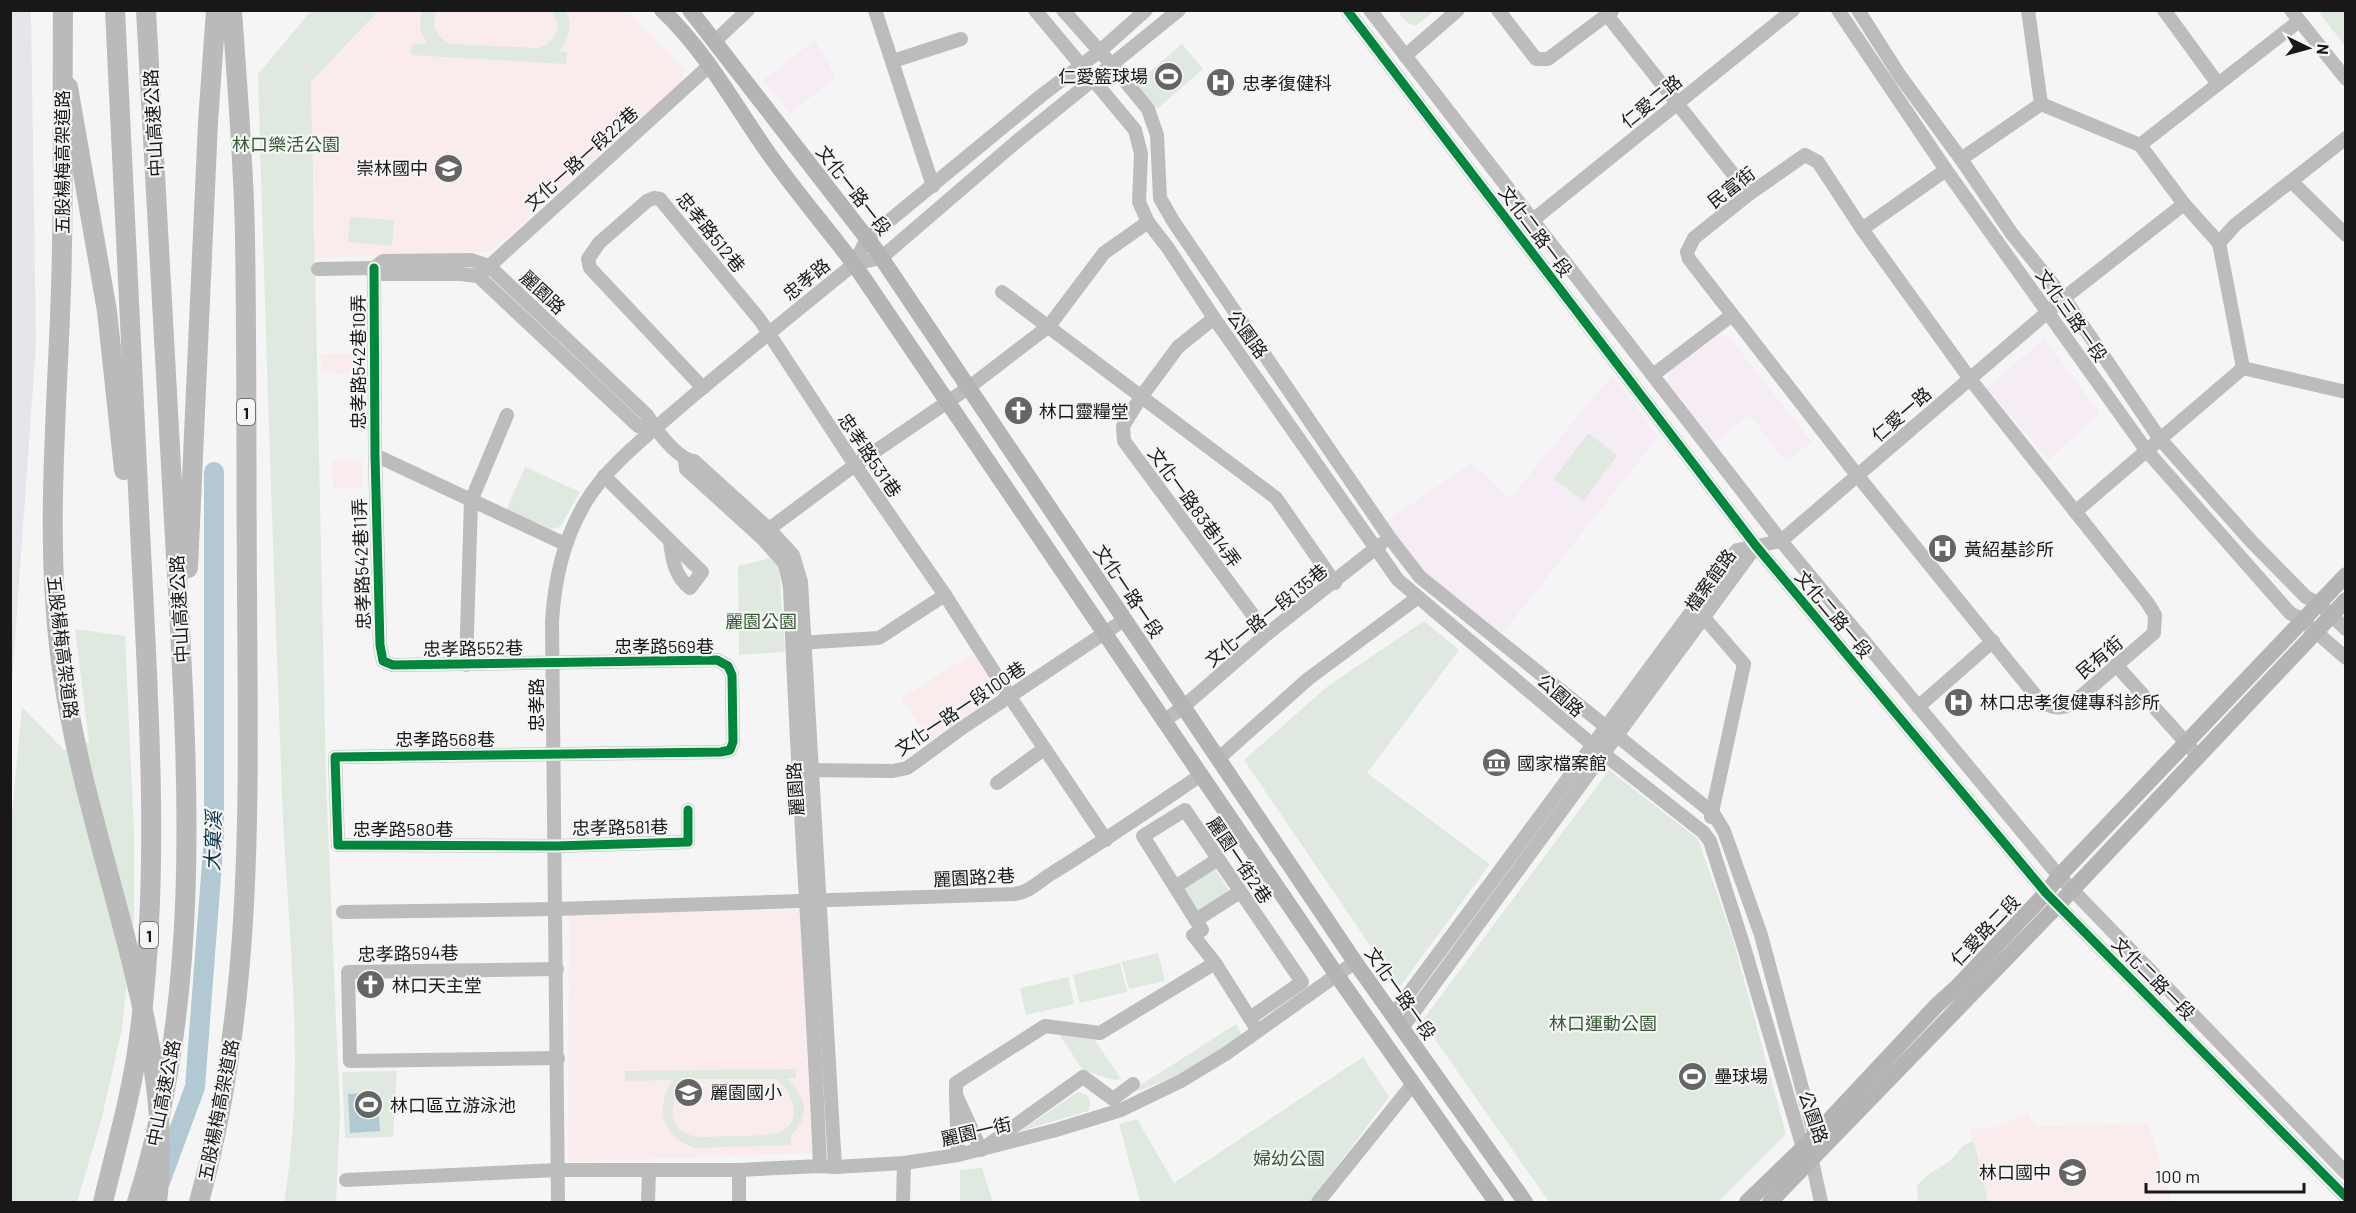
<svg xmlns="http://www.w3.org/2000/svg" width="2356" height="1213" font-family="Barlow,'Noto Sans TC',sans-serif">
  <style>
    .commercial { fill: #f6ecf5 }
    .built { fill: #e5e6eb }
    .education { fill: #faeced }
    .green { fill: #dfe9df; fill-rule: evenodd }
    .water { fill: #b2c9d4 }
    .lines { fill: none; stroke-linecap: round; stroke-linejoin: round }
    .river { stroke: #b2c9d4; stroke-width: 20 }
    .minor { stroke: #bdbcbc; stroke-width: 14 }
    .major { stroke: #b5b4b5; stroke-width: 16 }
    .highway { stroke: #bababa; stroke-width: 20 }
    .highway-bridge { stroke: #bababa; stroke-width: 20 }
    .cycleway-casing { stroke: #f5f5f6; stroke-width: 13 }
    .cycleway { stroke: #00873e; stroke-width: 9 }
    .labels { text-anchor: middle; dominant-baseline: central; stroke-width: 4.5; stroke-linejoin: round; paint-order: stroke }
    .shield { fill: #f5f5f6; stroke: #5a5a5b; stroke-width: 1.5 }
    .shield-label { font-size: 16px; font-weight: bold; fill: #181819 }
    .poi-label { font-size: 18px; fill: #181819; stroke: #f5f5f6; text-anchor: start }
    .street-label { font-size: 18px; fill: #181819; stroke: #f5f5f6 }
    .park-label { font-size: 18px; fill: #365a36; stroke: #f5f5f6 }
    .water-label { font-size: 20px; font-style: italic; fill: #063647; stroke: #f5f5f6 }
  </style>
  <rect width="100%" height="100%" fill="#f5f5f6"/>
  <g class="commercial">
    <polygon points="815,40 836,78 790,113 763,80"/>
    <polygon points="1719,335 1730,338 1812,442 1786,462 1750,415 1712,445 1667,387 1669,374 1674,368"/>
    <polygon points="2045,339 2100,414 2048,460 1986,387"/>
    <polygon points="1612,375 1658,437 1503,633 1423,574 1385,522 1472,463 1510,498"/>
  </g>
  <polygon class="built" points="31,11 36,344 11,694 10,11"/>
  <g class="education">
    <polygon points="378,10 628,11 685,70 680,84 490,252 316,258 311,81"/>
    <polygon points="321,354 366,354 366,374 321,373"/>
    <polygon points="362,460 363,487 333,488 332,461"/>
    <polygon points="973,654 996,690 995,697 930,741 901,698"/>
    <polygon points="800,910 812,1153 568,1162 569,913"/>
    <polygon points="2028,1114 2036,1126 2148,1123 2172,1202 1988,1202 1970,1128 1998,1127 1998,1125"/>
  </g>
  <g class="green">
    <path d="M311,11H378L311,82L326,780L340,1115L336,1202H284C307,1069 287,929 282,795C273,555 265,315 258,74Z"/>
    <path d="M421,11H437C430,25 437,38 451,44L538,48C556,43 563,25 551,11H566C573,26 569,38 559,51L567,52L566,64L411,55L412,43L427,44L420,28Z"/>
    <path d="M1398,11H1434L1417,25C1407,26 1403,18 1398,11Z"/>
    <polygon points="2318,11 2345,11 2345,46"/>
    <polygon points="1182,44 1203,69 1157,109 1135,84"/>
    <polygon points="350,217 394,220 392,246 348,242"/>
    <polygon points="491,277 494,278 616,395 612,395 491,281"/>
    <polygon points="1588,433 1617,455 1583,501 1554,479"/>
    <polygon points="525,467 580,492 560,527 551,529 506,510"/>
    <polygon points="770,558 779,567 785,652 739,655 738,566"/>
    <polygon points="1424,621 1459,650 1367,773 1490,864 1399,988 1244,760 1328,686"/>
    <polygon points="75,629 125,636 134,833 134,914 122,1029 101,1121 77,1202 11,1202 10,834 22,707 64,750 89,742"/>
    <polygon points="1609,770 1698,839 1733,939 1786,1134 1718,1202 1549,1202 1422,1021"/>
    <polygon points="1215,869 1230,892 1197,914 1182,891"/>
    <polygon points="1158,953 1165,981 1129,989 1122,962"/>
    <polygon points="1120,963 1127,992 1080,1003 1073,975"/>
    <polygon points="1068,977 1074,1004 1026,1015 1020,988"/>
    <polygon points="1236,1024 1243,1037 1175,1076 1139,1091 1136,1088"/>
    <polygon points="1061,1032 1094,1039 1121,1079 1114,1080 1083,1070 1060,1036"/>
    <polygon points="1363,1057 1389,1097 1310,1202 1140,1202 1119,1124 1137,1119 1174,1183"/>
    <path d="M796,1069V1078L786,1079C806,1096 812,1115 791,1136V1145L694,1148C661,1135 655,1110 672,1080L625,1081V1071ZM694,1079H776C796,1095 805,1128 771,1134C757,1137 739,1135 725,1136C715,1136 701,1139 692,1136C659,1124 673,1094 694,1079Z"/>
    <polygon points="397,1071 393,1137 345,1138 342,1072"/>
    <path d="M1078,1092C1089,1094 1093,1100 1088,1111L1020,1131Z"/>
    <path d="M1974,1141L1988,1202H1918L1917,1186C1929,1171 1939,1170 1952,1159C1960,1151 1961,1144 1974,1141Z"/>
    <polygon points="982,1168 993,1202 960,1202 960,1170"/>
  </g>
  <polygon class="water" points="377,1092 380,1131 350,1133 348,1094"/>
  <g class="lines">
    <polyline class="river" points="160,1182 195,1087 214,836 214,472"/>
    <g class="minor">
      <polyline points="875,10 933,186"/>
      <polyline points="1035,10 1135,130 1141,154 1139,202 1148,222 1168,248 1214,318 1398,580 1595,747 1703,832 1710,841 1744,947 1803,1148 1807,1154"/>
      <polyline points="1063,10 1111,64 1148,109 1157,135 1160,198 1173,221 1389,537 1420,577 1713,813 1724,831 1761,935 1814,1133 1812,1161 1821,1202"/>
      <polyline points="1347,10 1756,546 2046,893 2346,1197"/>
      <polyline points="1370,10 1781,541 2059,876 2346,1173"/>
      <polyline points="1498,10 1536,59 1548,59 1612,11"/>
      <polyline points="1838,10 1946,170 2146,450 2290,613 2301,619 2346,658"/>
      <polyline points="1858,10 1900,76 1961,159 2012,234 2064,298 2160,439 2251,541 2306,597 2318,603 2346,629"/>
      <polyline points="2164,10 2218,84"/>
      <polyline points="2291,10 2346,79"/>
      <polyline points="1607,15 1749,194"/>
      <polyline points="715,41 748,10"/>
      <polyline points="1405,56 1458,10"/>
      <polyline points="893,61 961,39"/>
      <polyline points="2041,104 2140,145"/>
      <polyline points="2140,145 2299,21"/>
      <polyline points="2140,145 2184,204 2219,243"/>
      <path d="M1805,155L1818,162L1862,229L1970,379L2147,602L2155,615L2154,633L2072,704C2059,710 2052,708 2040,701L1857,475L1689,259L1687,252L1694,238L1749,194Z"/>
      <polyline points="1961,159 2041,104 2028,10"/>
      <polyline points="2292,182 2346,235"/>
      <polyline points="1533,220 1793,10"/>
      <polyline points="1862,229 1946,170"/>
      <polyline points="2219,243 2243,368 2346,392"/>
      <polyline points="2219,243 2235,225 2346,138"/>
      <polyline points="854,264 881,258 1016,142 1179,10"/>
      <polyline points="374,268 375,455 380,645 383,661 393,665 717,660 728,666 732,675 733,742 730,750 721,752 335,757 338,845 556,846 688,842 688,810"/>
      <path d="M374,268L383,261L471,260L489,266L647,415C656,430 677,459 694,461L769,529L793,555L801,582L835,1167"/>
      <polyline points="318,269 374,268 383,274 460,274 478,276 638,426 655,429"/>
      <polyline points="484,271 709,66"/>
      <polyline points="1002,292 1276,498 1335,583"/>
      <polyline points="1214,318 1178,347 1141,397 1123,426 1124,441 1267,634"/>
      <polyline points="1653,375 1732,315"/>
      <polyline points="703,388 590,268 588,259 599,243 647,201 654,198 660,199 760,320 855,465 945,595 1010,697 1106,840"/>
      <polyline points="375,455 565,544"/>
      <path d="M685,460L686,469L763,539L785,564L790,587C797,780 812,973 820,1166"/>
      <path d="M604,476L702,572L690,588C675,577 672,559 670,541"/>
      <polyline points="2075,512 2243,368"/>
      <polyline points="769,529 855,465 968,388 1049,326 1104,253 1148,222"/>
      <polyline points="1700,613 1744,664 1711,817"/>
      <polyline points="798,643 879,638 945,595"/>
      <polyline points="466,665 471,501 507,415"/>
      <polyline points="2116,665 2199,757"/>
      <polyline points="1918,707 1993,641"/>
      <polyline points="1164,721 1183,707 1267,634 1381,544"/>
      <polyline points="1218,759 1308,679 1417,598"/>
      <polyline points="803,770 893,771 907,768 917,761 959,730 1124,620"/>
      <polyline points="997,783 1044,749"/>
      <polyline points="1175,887 1218,859"/>
      <path d="M343,912L556,909L1015,894C1032,891 1040,880 1054,872C1104,841 1152,808 1201,775"/>
      <polyline points="1196,920 1240,892"/>
      <polyline points="557,969 348,972 350,1061 558,1058"/>
      <polyline points="1393,1015 1737,550 1781,541 2064,298 2184,204"/>
      <polyline points="1250,1018 1302,982 1185,810 1143,836 1202,930 1193,935 1215,963 1258,1031"/>
      <polyline points="1402,1028 1756,546"/>
      <polyline points="956,1095 956,1083 1045,1026 1100,1033 1215,963"/>
      <polyline points="958,1155 956,1095 981,1150 1083,1077 1113,1099 1133,1084"/>
      <polyline points="346,1180 558,1170 739,1170 820,1166 835,1167 904,1163 958,1155 1056,1130 1121,1110 1181,1081 1227,1053 1355,962"/>
      <path d="M558,1202L552,621C555,578 563,541 585,503C608,465 647,436 681,406C738,358 796,311 854,264L867,239L1042,95L1100,51L1146,10"/>
      <polyline points="648,1202 649,1171"/>
      <polyline points="739,1202 739,1170"/>
      <polyline points="903,1202 904,1163"/>
      <polyline points="1318,1202 1413,1084"/>
    </g>
    <g class="major">
      <path d="M662,10C706,51 735,106 769,154C796,192 826,227 854,264L1336,974L1496,1202"/>
      <polyline points="690,10 876,250 1355,962 1525,1202"/>
      <polyline points="1747,1202 1803,1148 1937,1005 1957,987 2046,893 2059,876 2346,575"/>
      <polyline points="1770,1202 2058,905 2346,600"/>
    </g>
    <g class="highway">
      <polyline points="68,87 107,311 124,470"/>
      <polyline points="188,568 208,122 216,10"/>
      <path d="M103,1202C116,1148 132,1093 139,1038C162,865 147,683 139,509C131,343 123,177 115,10"/>
      <path d="M137,1202C205,989 187,760 175,539C166,363 156,187 146,10"/>
      <path d="M199,1202C255,999 248,796 247,587C246,471 247,355 245,239C244,163 237,86 232,10"/>
    </g>
    <path class="highway-bridge" d="M63,10C62,103 64,196 61,289C57,416 44,543 62,669C75,761 103,850 126,940C148,1025 168,1114 157,1202"/>
    <defs>
      <g id="cycleway">
        <polyline points="1347,10 1756,546 2046,893 2346,1197"/>
        <polyline points="374,268 375,455 380,645 383,661 393,665 717,660 728,666 732,675 733,742 730,750 721,752 335,757 338,845 556,846 688,842 688,810"/>
      </g>
    </defs>
    <use href="#cycleway" class="cycleway-casing"/>
    <use href="#cycleway" class="cycleway"/>
  </g>
  <defs>
    <symbol id="stadium-disc" viewBox="-11 -11 22 22"><circle r="9.5" fill="#656566" stroke="#f5f5f6"/><path d="M0-5a6.5 5 0 1 0 0 10a6.5 5 0 1 0 0-10ZM-3.5-1.8h7v3.6h-7Z" fill="#fff"/></symbol>
    <symbol id="hospital-disc" viewBox="-11 -11 22 22"><circle r="9.5" fill="#656566" stroke="#f5f5f6"/><path d="M-5-5h3v3.5h4V-5h3V5h-3V1.5h-4V5h-3Z" fill="#fff"/></symbol>
    <symbol id="school-disc" viewBox="-11 -11 22 22"><circle r="9.5" fill="#656566" stroke="#f5f5f6"/><path d="M0-5L7-2L0 1L-7-2ZM-4 1L0 2.5L4 1V4Q0 6-4 4Z" fill="#fff"/></symbol>
    <symbol id="church-disc" viewBox="-11 -11 22 22"><circle r="9.5" fill="#656566" stroke="#f5f5f6"/><path d="M-1.2-6h2.4v3.5h3.3v2.4h-3.3V6h-2.4V-.1h-3.3v-2.4h3.3Z" fill="#fff"/></symbol>
    <symbol id="museum-disc" viewBox="-11 -11 22 22"><circle r="9.5" fill="#656566" stroke="#f5f5f6"/><path d="M0-6L6-3V-2H-6V-3ZM-5-1h2V3h-2ZM-1-1h2V3h-2ZM3-1h2V3H3ZM-6 4H6V6H-6Z" fill="#fff"/></symbol>
  </defs>
  <g fill-rule="evenodd">
    <use href="#stadium-disc" x="1152" y="60" width="33" height="33"/>
    <use href="#hospital-disc" x="1204" y="66" width="33" height="33"/>
    <use href="#school-disc" x="432" y="152" width="33" height="33"/>
    <use href="#church-disc" x="1002" y="394" width="33" height="33"/>
    <use href="#hospital-disc" x="1926" y="532" width="33" height="33"/>
    <use href="#hospital-disc" x="1942" y="686" width="33" height="33"/>
    <use href="#museum-disc" x="1480" y="746" width="33" height="33"/>
    <use href="#church-disc" x="354" y="968" width="33" height="33"/>
    <use href="#stadium-disc" x="1676" y="1060" width="33" height="33"/>
    <use href="#school-disc" x="672" y="1076" width="33" height="33"/>
    <use href="#stadium-disc" x="352" y="1088" width="33" height="33"/>
    <use href="#school-disc" x="2056" y="1156" width="33" height="33"/>
  </g>
  <g class="labels">
    <g class="shield">
      <rect x="237" y="399" width="18" height="26" rx="4.5"/>
      <rect x="140" y="922" width="18" height="26" rx="4.5"/>
    </g>
    <g class="shield-label">
      <text x="246" y="412">1</text>
      <text x="149" y="935">1</text>
    </g>
    <g class="poi-label">
      <text x="1148" y="76" text-anchor="end">仁愛籃球場</text>
      <text x="1242" y="83">忠孝復健科</text>
      <text x="428" y="168" text-anchor="end">崇林國中</text>
      <text x="1039" y="411">林口靈糧堂</text>
      <text x="1964" y="549">黃紹基診所</text>
      <text x="1980" y="702">林口忠孝復健專科診所</text>
      <text x="1517" y="763">國家檔案館</text>
      <text x="392" y="985">林口天主堂</text>
      <text x="1714" y="1076">壘球場</text>
      <text x="710" y="1092">麗園國小</text>
      <text x="390" y="1105">林口區立游泳池</text>
      <text x="2051" y="1172" text-anchor="end">林口國中</text>
    </g>
    <g class="street-label">
      <text transform="translate(1651 101) rotate(-39)">仁愛二路</text>
      <text transform="translate(153 123) rotate(-93)">中山高速公路</text>
      <text transform="translate(581 158) rotate(-42)">文化一路一段22巷</text>
      <text transform="translate(62 162) rotate(-90)">五股楊梅高架道路</text>
      <text transform="translate(1731 187) rotate(-38)">民富街</text>
      <text transform="translate(854 190) rotate(52)">文化一路一段</text>
      <text transform="translate(1536 231) rotate(53)">文化二路一段</text>
      <text transform="translate(711 232) rotate(51)">忠孝路512巷</text>
      <text transform="translate(806 279) rotate(-39)">忠孝路</text>
      <text transform="translate(543 292) rotate(43)">麗園路</text>
      <text transform="translate(2072 315) rotate(55)">文化三路一段</text>
      <text transform="translate(1248 334) rotate(54)">公園路</text>
      <text transform="translate(358 362) rotate(-90)">忠孝路542巷10弄</text>
      <text transform="translate(1901 414) rotate(-41)">仁愛一路</text>
      <text transform="translate(870 455) rotate(56)">忠孝路531巷</text>
      <text transform="translate(1195 507) rotate(54)">文化一路83巷14弄</text>
      <text transform="translate(361 564) rotate(-92)">忠孝路542巷11弄</text>
      <text transform="translate(1710 580) rotate(-54)">檔案館路</text>
      <text transform="translate(1129 591) rotate(56)">文化一路一段</text>
      <text transform="translate(179 609) rotate(-93)">中山高速公路</text>
      <text transform="translate(1834 614) rotate(50)">文化二路一段</text>
      <text transform="translate(1266 615) rotate(-39)">文化一路一段135巷</text>
      <text x="664" y="646">忠孝路569巷</text>
      <text transform="translate(63 647) rotate(83)">五股楊梅高架道路</text>
      <text transform="translate(473 648) rotate(-1)">忠孝路552巷</text>
      <text transform="translate(2099 657) rotate(-40)">民有街</text>
      <text transform="translate(1561 695) rotate(41)">公園路</text>
      <text transform="translate(536 705) rotate(-90)">忠孝路</text>
      <text transform="translate(960 708) rotate(-34)">文化一路一段100巷</text>
      <text x="445" y="739">忠孝路568巷</text>
      <text transform="translate(795 789) rotate(-94)">麗園路</text>
      <text transform="translate(620 827) rotate(-1)">忠孝路581巷</text>
      <text x="403" y="829">忠孝路580巷</text>
      <text transform="translate(1240 860) rotate(56)">麗園一街2巷</text>
      <text transform="translate(974 877) rotate(-3)">麗園路2巷</text>
      <text transform="translate(1985 930) rotate(-46)">仁愛路二段</text>
      <text transform="translate(408 953) rotate(-1)">忠孝路594巷</text>
      <text transform="translate(2154 978) rotate(45)">文化二路一段</text>
      <text transform="translate(1401 993) rotate(55)">文化一路一段</text>
      <text transform="translate(163 1093) rotate(-79)">中山高速公路</text>
      <text transform="translate(218 1110) rotate(-79)">五股楊梅高架道路</text>
      <text transform="translate(1814 1117) rotate(71)">公園路</text>
      <text transform="translate(976 1131) rotate(-13)">麗園一街</text>
    </g>
    <g class="park-label">
      <text x="286" y="144">林口樂活公園</text>
      <text x="761" y="621">麗園公園</text>
      <text x="1603" y="1023">林口運動公園</text>
      <text x="1289" y="1158">婦幼公園</text>
    </g>
    <g class="water-label">
      <text transform="translate(212 841) rotate(-88)">大窠溪</text>
    </g>
  </g>
  <rect width="2356" height="1213" fill="none" stroke="#181819" stroke-width="24"/>
  <g transform="translate(2308 48) rotate(95)" stroke="#f5f5f6" stroke-width="4.5" paint-order="stroke">
  <path d="M0-4.5L10 22L0 15L-10 22Z" fill="#181819"/>
  <text y="-9" font-size="16" font-weight="bold" text-anchor="middle" fill="#181819">N</text>
  </g>
  <path d="M2146 1183v9h158v-9" fill="none" stroke="#181819" stroke-width="3"/>
  <text x="2155" y="1183" font-size="18" fill="#181819" stroke="#f5f5f6" stroke-width="4.5" paint-order="stroke">100 m</text>
</svg>
